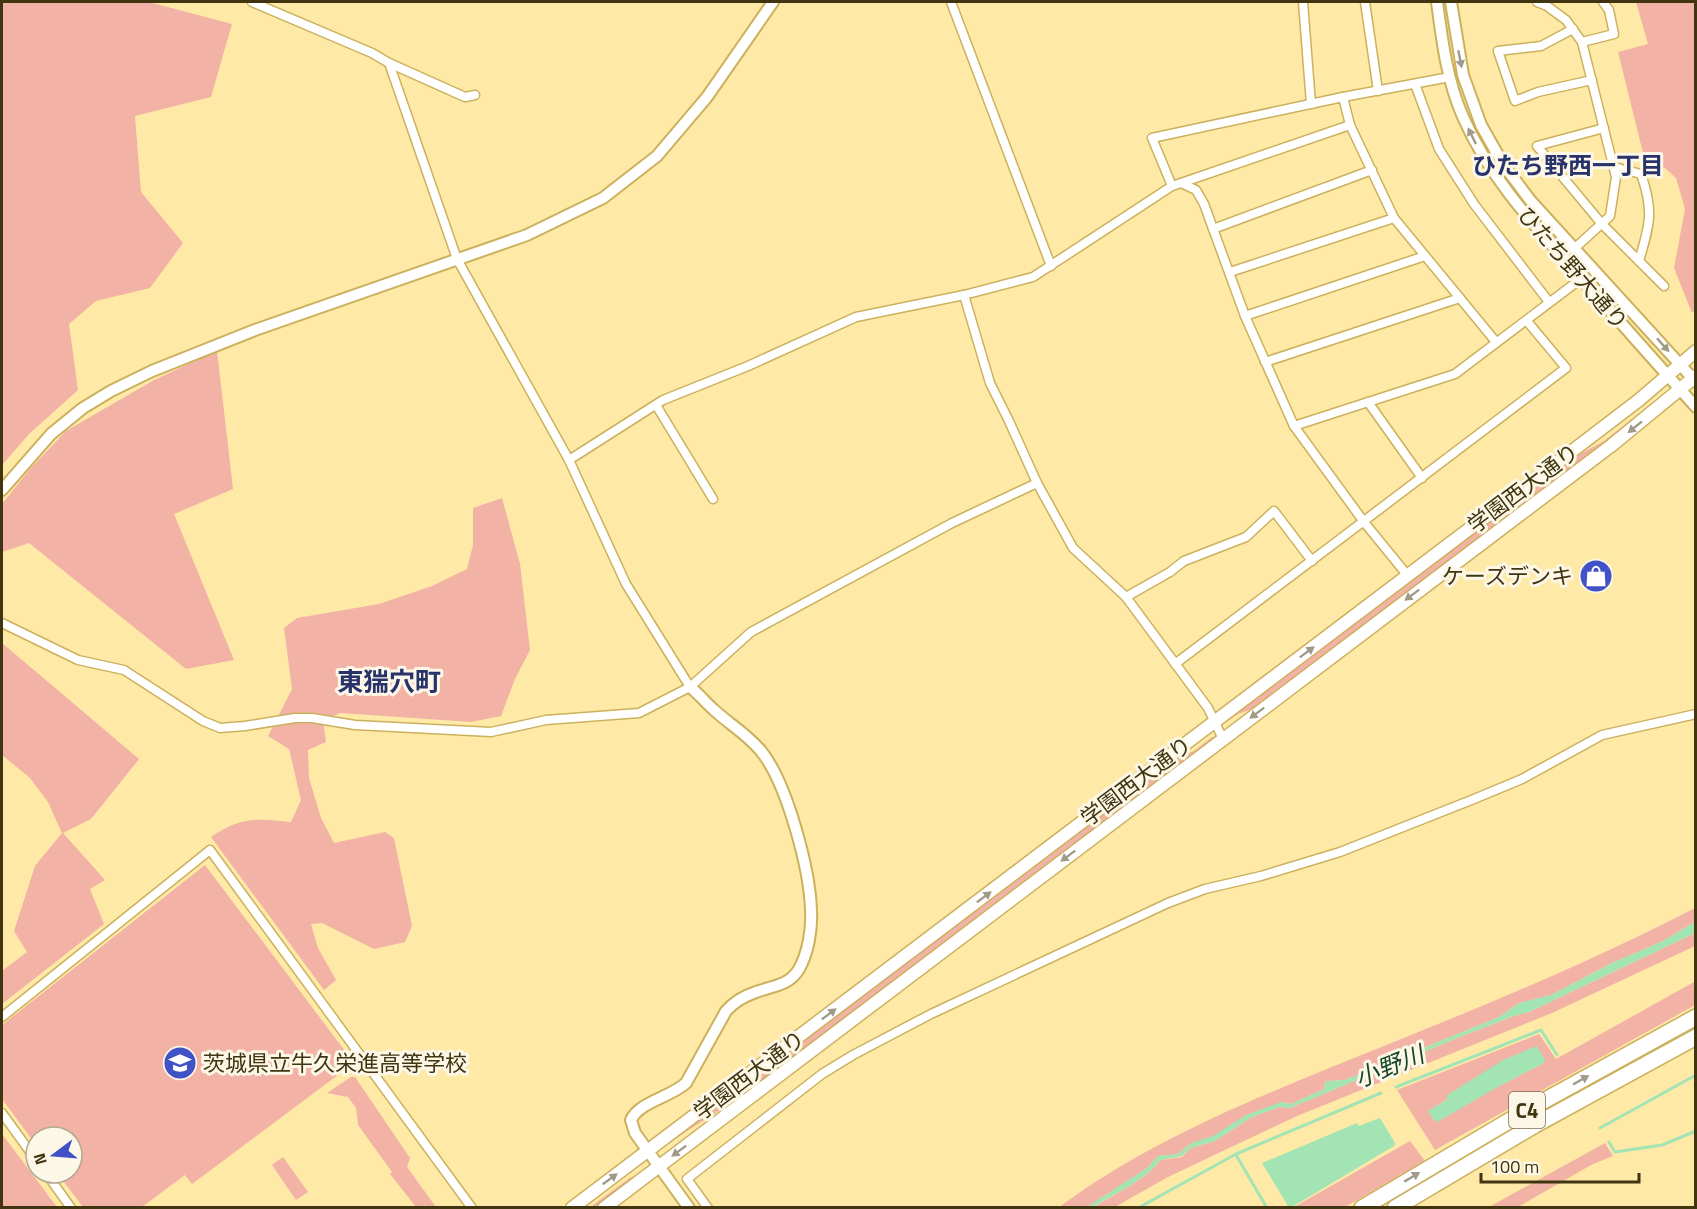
<svg xmlns="http://www.w3.org/2000/svg" width="1697" height="1209" font-family="'Titillium Web','Noto Sans JP',sans-serif">
  <style>
    .green { fill: #f2b2a5; fill-rule: evenodd }
    .water { fill: #a3e4b4 }
    .lines { fill: none; stroke-linecap: round; stroke-linejoin: round }
    .stream { stroke: #a3e4b4; stroke-width: 3 }
    .minor-casing { stroke: #ccb15c; stroke-width: 11 }
    .tertiary-casing { stroke: #ccb15c; stroke-width: 14 }
    .secondary-casing { stroke: #ccb15c; stroke-width: 15 }
    .motorway-casing { stroke: #ccb15c; stroke-width: 18 }
    .minor { stroke: #fff; stroke-width: 8 }
    .tertiary { stroke: #fff; stroke-width: 10 }
    .secondary { stroke: #fff; stroke-width: 12 }
    .motorway { stroke: #fff; stroke-width: 15 }
    .oneway { fill: #a09a88 }
    .labels { text-anchor: middle; dominant-baseline: central; stroke-width: 6; stroke-linejoin: round; paint-order: stroke }
    .shield { fill: #fcf7e7; stroke: #786f50; stroke-width: 1.5 }
    .shield-label { font-size: 21px; font-weight: bold; fill: #403510 }
    .street-label { font-size: 22px; fill: #403510; stroke: #fcf7e7 }
    .poi-label { font-size: 22px; fill: #403510; stroke: #fcf7e7; text-anchor: end }
    .neighbourhood-label { font-size: 24px; font-weight: bold; fill: #28336c; stroke: #fcf7e7 }
    .water-label { font-size: 24px; font-style: italic; fill: #164627; stroke: #fcf7e7 }
    .quarter-label { font-size: 26px; font-weight: bold; fill: #28336c; stroke: #fcf7e7 }
  </style>
  <rect width="100%" height="100%" fill="#ffe9a6"/>
  <g class="green">
    <polygon points="2,2 149,2 232,24 211,97 135,116 141,192 183,243 150,288 96,301 69,324 78,390 29,434 2,465"/>
    <polygon points="1636,2 1695,2 1696,309 1692,313 1674,268 1685,209 1676,178 1665,168 1646,165 1618,52 1648,44"/>
    <polygon points="217,351 233,489 174,514 234,660 186,669 29,543 2,552 2,504 30,469 66,431 154,380"/>
    <polygon points="1648,406 1649,408 1640,416 1258,707 1238,714 1222,725 1222,723 1569,460 1604,441"/>
    <path d="M502,498L520,564L530,650L515,679L501,716L471,722L341,713L323,720L326,742L308,750L309,778L321,818L334,843L385,832L394,838L412,926L405,942L374,949L322,923L311,924L318,948L336,980L324,990L211,837C240,817 258,818 291,822L301,800L289,749L268,736L292,689L284,628L297,618L379,604L432,586L467,569L473,545V508Z"/>
    <polygon points="2,643 139,759 91,819 63,833 105,880 90,889 104,924 2,1004 2,971 27,952 14,931 35,866 62,833 48,802 30,778 2,755"/>
    <polygon points="1212,737 1214,737 1214,739 739,1098 673,1140 1140,786 1173,759 1194,751"/>
    <polygon points="205,865 354,1063 192,1184 185,1175 142,1207 83,1207 57,1173 72,1173 72,1137 36,1137 36,1145 2,1099 2,1025"/>
    <path d="M1695,908V922L1661,942L1612,963L1551,995L1519,1003L1499,1017L1345,1080L1328,1081L1325,1082L1324,1089L1291,1104L1281,1102L1206,1140L1191,1143L1178,1154L1158,1156L1147,1168L1087,1207L1058,1208C1155,1136 1268,1093 1379,1048C1486,1005 1593,961 1695,908Z"/>
    <path d="M1695,933V946L1552,1013L1297,1116L1168,1177L1115,1207L1093,1208C1112,1195 1148,1179 1160,1160L1182,1157L1191,1148L1215,1141L1252,1117L1280,1107L1290,1108L1462,1036L1514,1016L1529,1012Z"/>
    <path d="M1694,982L1695,1005L1435,1150L1397,1090L1539,1034L1556,1059ZM1544,1063L1503,1084L1429,1111L1448,1099Z"/>
    <polygon points="351,1077 355,1077 410,1158 407,1167 436,1207 416,1207 390,1174 392,1172 358,1125 356,1108 348,1097 327,1093"/>
    <polygon points="2,1134 57,1207 2,1207"/>
    <polygon points="1410,1141 1425,1161 1345,1207 1294,1207"/>
    <polygon points="1605,1143 1613,1156 1591,1165 1518,1207 1489,1207"/>
    <polygon points="283,1157 308,1192 296,1200 272,1165"/>
    <polygon points="631,1177 633,1179 595,1207 589,1208"/>
  </g>
  <g class="water">
    <path d="M1695,922V933L1529,1012L1514,1016L1462,1036L1290,1108L1280,1107L1252,1117L1215,1141L1191,1148L1182,1156L1160,1160C1147,1179 1113,1195 1093,1207H1087L1147,1168L1158,1156L1178,1154L1191,1143L1213,1136L1246,1115L1281,1102L1291,1104L1324,1089L1325,1082L1328,1081L1345,1080L1499,1017L1519,1003L1551,995L1612,963L1661,942Z"/>
    <polygon points="1537,1046 1545,1060 1544,1063 1503,1084 1437,1122 1433,1119 1428,1111 1448,1099 1446,1096 1503,1060"/>
    <polygon points="1380,1118 1395,1143 1394,1146 1292,1207 1288,1206 1262,1163 1357,1123 1359,1126"/>
  </g>
  <g class="lines">
    <g class="stream">
      <polyline points="1396,1087 1541,1030 1557,1055"/>
      <polyline points="1600,1128 1696,1075"/>
      <polyline points="1609,1142 1615,1152 1662,1145 1696,1131"/>
      <polyline points="1236,1155 1267,1208"/>
      <polyline points="1138,1208 1236,1154 1381,1093"/>
    </g>
    <defs>
      <g id="minor">
        <polyline points="252,2 372,53 389,63 457,259 569,460 626,584 690,687"/>
        <polyline points="951,2 1051,266"/>
        <polyline points="1303,2 1311,104"/>
        <polyline points="1365,2 1378,91"/>
        <polyline points="1537,2 1547,6 1566,20 1582,42 1616,177 1610,216 1575,248"/>
        <polyline points="1573,29 1541,46 1498,51 1515,101 1538,92 1592,80"/>
        <polyline points="1582,42 1614,34 1609,10 1603,2"/>
        <polyline points="389,63 465,97 475,95"/>
        <polyline points="1415,84 1439,149 1474,204 1549,302"/>
        <polyline points="1343,97 1350,125 1394,218 1496,342"/>
        <polyline points="1604,128 1537,146 1601,223 1664,286"/>
        <path d="M1614,167L1641,174C1654,211 1650,224 1639,261"/>
        <polyline points="1181,183 1350,125"/>
        <polyline points="1172,186 1152,138 1343,97 1450,77"/>
        <polyline points="1213,229 1372,170"/>
        <polyline points="1230,272 1394,218"/>
        <polyline points="964,295 990,383 1009,421 1037,483 1073,548 1126,597 1208,708 1223,739"/>
        <polyline points="1245,316 1425,256"/>
        <polyline points="1265,362 1460,298"/>
        <polyline points="1368,402 1422,478"/>
        <polyline points="656,405 713,499"/>
        <polyline points="1294,426 1455,374 1582,278"/>
        <polyline points="569,460 663,400 748,366 856,317 964,295 1033,277 1172,186 1181,183 1196,190 1204,204 1245,316 1294,426 1364,522 1408,576"/>
        <polyline points="1126,597 1170,572 1184,561 1246,537 1274,511 1312,561"/>
        <polyline points="2,623 78,660 124,670 203,721 220,728 245,726 295,718 312,718 355,725 491,732 546,720 639,713 690,687 751,632 952,523 1037,483"/>
        <polyline points="1175,664 1566,368 1527,321"/>
        <polyline points="2,1017 210,850 472,1208"/>
        <polyline points="2,1113 36,1160"/>
        <polyline points="46,1173 71,1208"/>
        <polyline points="708,1208 687,1179 822,1074 853,1055 931,1014 1168,903 1205,889 1261,876 1340,852 1474,799 1522,779 1602,735 1696,714"/>
      </g>
      <g id="tertiary">
        <path d="M1437,2C1442,40 1447,81 1463,117C1491,181 1538,229 1584,281C1621,323 1658,365 1696,407"/>
        <polyline points="1451,2 1463,75 1481,125 1503,164 1530,200 1696,382"/>
        <polyline points="2,490 51,434 83,408 111,391 152,371 255,330 527,235 603,198 657,156 707,97 773,2"/>
        <path d="M689,1208L635,1133L631,1120C639,1102 671,1097 686,1083L726,1011C734,1002 744,996 756,992C772,986 789,986 799,969C808,953 812,930 811,911C810,870 787,783 761,751C747,734 729,724 713,709C705,702 699,694 690,687"/>
      </g>
      <g id="secondary">
        <polyline points="572,1208 1584,442 1639,400 1696,351"/>
        <polyline points="604,1208 1612,445 1696,376"/>
      </g>
      <g id="motorway">
        <polyline points="1362,1208 1529,1109 1696,1017"/>
        <polyline points="1395,1208 1535,1125 1696,1037"/>
      </g>
    </defs>
    <use href="#minor" class="minor-casing"/>
    <use href="#tertiary" class="tertiary-casing"/>
    <use href="#secondary" class="secondary-casing"/>
    <use href="#motorway" class="motorway-casing"/>
    <use href="#minor" class="minor"/>
    <use href="#tertiary" class="tertiary"/>
    <use href="#secondary" class="secondary"/>
    <use href="#motorway" class="motorway"/>
  </g>
  <defs><path id="oneway-solid" d="M-6-.8H1V-3.2L6.5 0L1 3.2V.8H-6Z" transform="scale(1.5)"/></defs>
  <g class="oneway">
    <use href="#oneway-solid" transform="translate(1460 59) rotate(79)"/>
    <use href="#oneway-solid" transform="translate(1472 136) rotate(-116)"/>
    <use href="#oneway-solid" transform="translate(1663 345) rotate(48)"/>
    <use href="#oneway-solid" transform="translate(1635 427) rotate(141)"/>
    <use href="#oneway-solid" transform="translate(1412 595) rotate(143)"/>
    <use href="#oneway-solid" transform="translate(1307 652) rotate(-37)"/>
    <use href="#oneway-solid" transform="translate(1257 713) rotate(143)"/>
    <use href="#oneway-solid" transform="translate(1068 856) rotate(143)"/>
    <use href="#oneway-solid" transform="translate(984 897) rotate(-37)"/>
    <use href="#oneway-solid" transform="translate(829 1014) rotate(-37)"/>
    <use href="#oneway-solid" transform="translate(1581 1080) rotate(-29)"/>
    <use href="#oneway-solid" transform="translate(679 1151) rotate(143)"/>
    <use href="#oneway-solid" transform="translate(1412 1177) rotate(-31)"/>
    <use href="#oneway-solid" transform="translate(610 1179) rotate(-36)"/>
  </g>
  <defs>
    <symbol id="shop-disc" viewBox="-11 -11 22 22"><circle r="9.5" fill="#4152c6" stroke="#fcf7e7"/><path d="M-5-2.5h2.3a2.7 3.5 0 0 1 5.4 0H5L5.5 6h-11ZM-1.5-2.5h3a1.5 2.3 0 0 0-3 0Z" fill="#fff"/></symbol>
    <symbol id="school-disc" viewBox="-11 -11 22 22"><circle r="9.5" fill="#4152c6" stroke="#fcf7e7"/><path d="M0-5L7-2L0 1L-7-2ZM-4 1L0 2.5L4 1V4Q0 6-4 4Z" fill="#fff"/></symbol>
  </defs>
  <g fill-rule="evenodd">
    <use href="#shop-disc" x="1577" y="557" width="38" height="38"/>
    <use href="#school-disc" x="161" y="1044" width="38" height="38"/>
  </g>
  <g class="labels">
    <rect class="shield" x="1509" y="1092" width="36" height="36" rx="4.5"/>
    <g class="shield-label">
      <text x="1527" y="1110">C4</text>
    </g>
    <g class="street-label">
      <text transform="translate(1573 268) rotate(49)">ひたち野大通り</text>
      <text transform="translate(1523 488) rotate(-37)">学園西大通り</text>
      <text transform="translate(1136 781) rotate(-37)">学園西大通り</text>
      <text transform="translate(749 1075) rotate(-37)">学園西大通り</text>
    </g>
    <g class="poi-label">
      <text x="1573" y="576">ケーズデンキ</text>
      <text x="203" y="1063" text-anchor="start">茨城県立牛久栄進高等学校</text>
    </g>
    <g class="neighbourhood-label">
      <text x="1568" y="165">ひたち野西一丁目</text>
    </g>
    <g class="water-label">
      <text transform="translate(1389 1066) rotate(-22)">小野川</text>
    </g>
    <g class="quarter-label">
      <text x="389" y="681">東猯穴町</text>
    </g>
  </g>
  <rect width="1697" height="1209" fill="none" stroke="#403510" stroke-width="6"/>
  <g transform="translate(54 1155) rotate(254)"><circle r="28" fill="#fcf7e7" stroke="#b1a991" stroke-width="1.5"/>
  <path d="M0-4.5L10 22L0 15L-10 22Z" fill="#4152c6"/>
  <text y="-9" font-size="16" font-weight="bold" text-anchor="middle" fill="#403510">N</text>
  </g>
  <path d="M1481 1173v9h158v-9" fill="none" stroke="#403510" stroke-width="3"/>
  <text x="1490" y="1173" font-size="18" fill="#403510" stroke="#fcf7e7" stroke-width="4.5" paint-order="stroke">100 m</text>
</svg>
